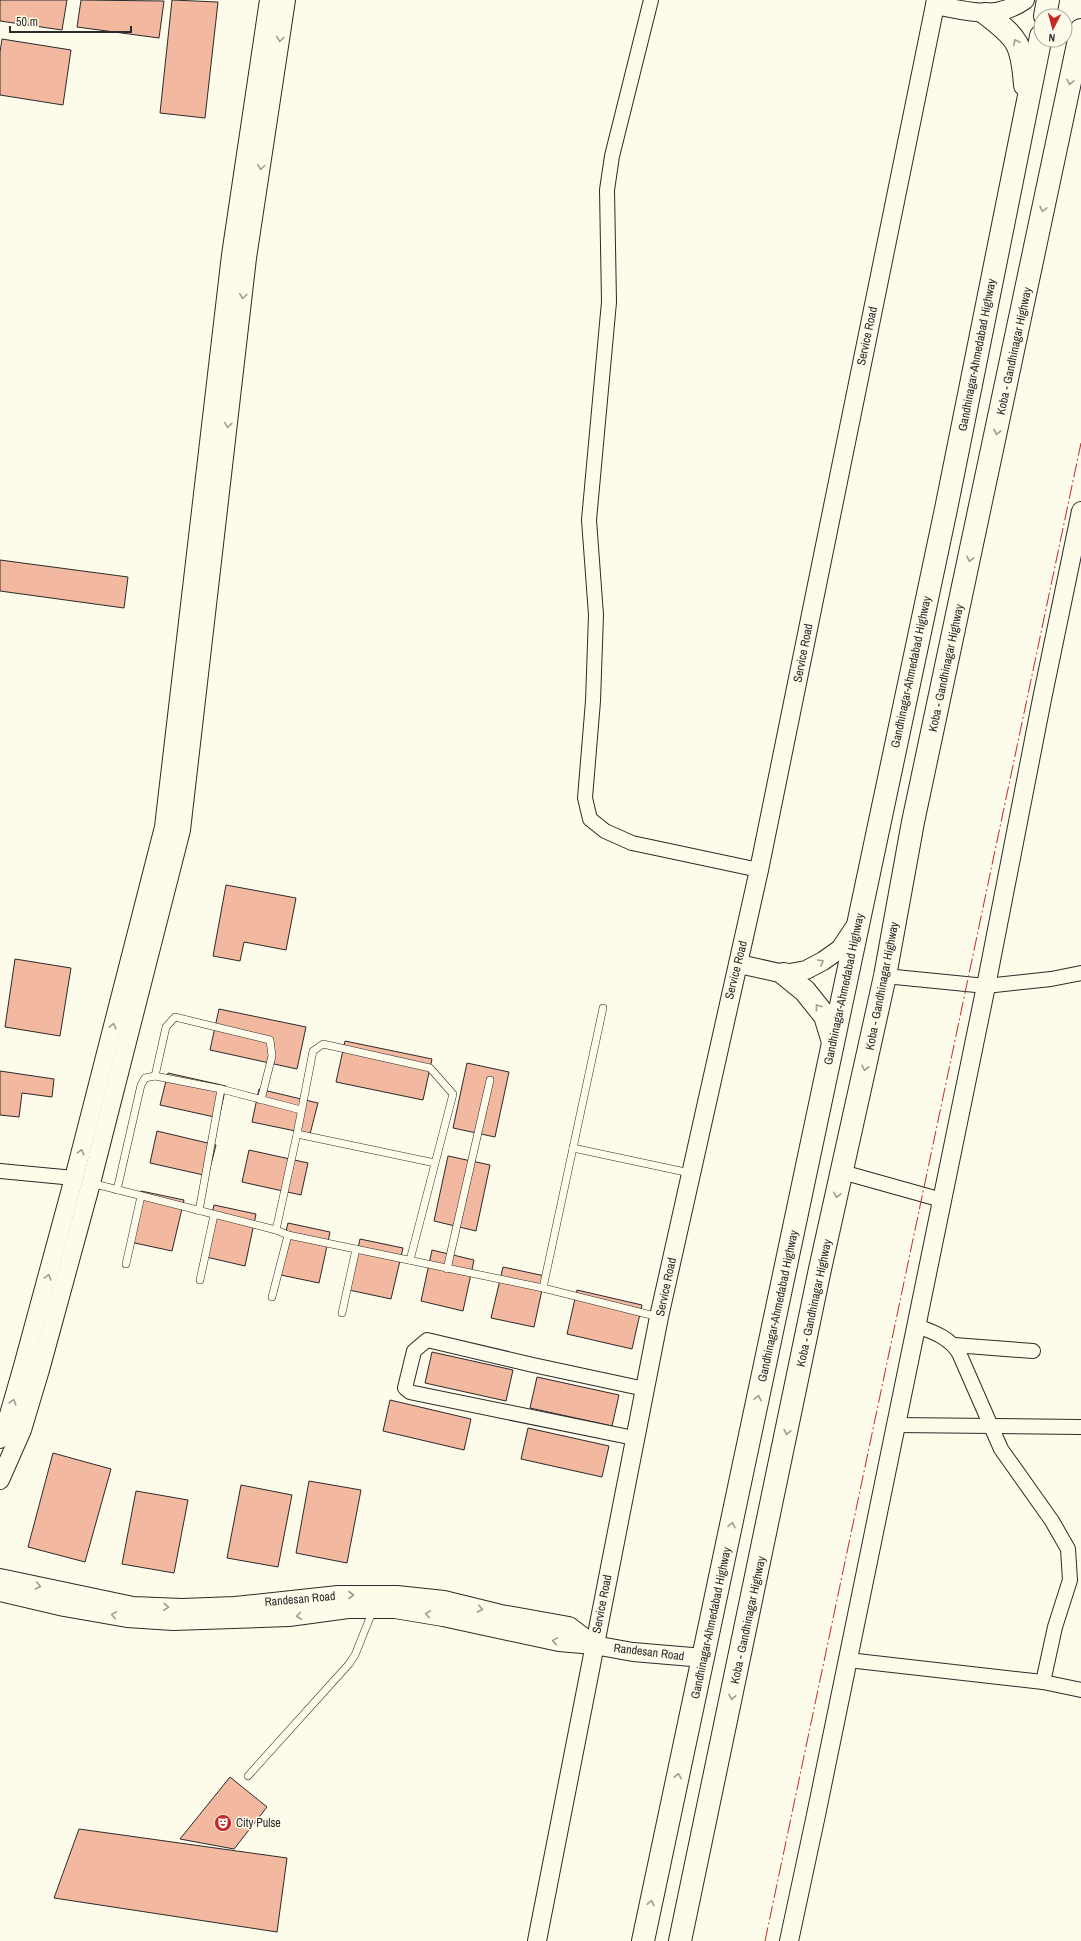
<svg xmlns="http://www.w3.org/2000/svg" width="1081" height="1941" font-family="'Archivo Narrow',sans-serif">
  <style>
    .building { fill: #f2b8a0; stroke: #2b2b2b }
    .lines { fill: none; stroke-linecap: round; stroke-linejoin: round }
    .service-casing { stroke: #2b2b2b; stroke-width: 8 }
    .minor-casing { stroke: #2b2b2b; stroke-width: 16 }
    .tertiary-casing { stroke: #2b2b2b; stroke-width: 20 }
    .primary-casing { stroke: #2b2b2b; stroke-width: 24 }
    .service { stroke: #fdfbea; stroke-width: 7 }
    .minor { stroke: #fdfbea; stroke-width: 14 }
    .tertiary { stroke: #fdfbea; stroke-width: 18 }
    .primary { stroke: #fdfbea; stroke-width: 22 }
    .power { stroke: #c62828; stroke-width: 1; stroke-dasharray: 14 3 2 3; stroke-linecap: butt }
    .oneway { stroke: #9e9d94 }
    .labels { text-anchor: middle; dominant-baseline: central; stroke-width: 3; stroke-linejoin: round; paint-order: stroke }
    .street-label { font-size: 12px; fill: #2b2b2b; stroke: #fdfbea }
    .poi-label { font-size: 12px; fill: #2b2b2b; stroke: #fdfbea; text-anchor: start }
  </style>
  <rect width="100%" height="100%" fill="#fdfbea"/>
  <g class="building">
    <polygon points="0,0 67,0 62,30 0,21"/>
    <polygon points="81,0 164,1 159,38 77,27"/>
    <polygon points="172,0 218,2 205,118 160,113"/>
    <polygon points="2,39 71,50 63,105 0,95 0,52"/>
    <polygon points="0,560 128,577 124,608 0,591"/>
    <polygon points="226,885 296,898 286,950 244,942 240,961 213,956"/>
    <polygon points="15,959 71,968 60,1036 5,1027"/>
    <polygon points="219,1009 306,1027 297,1069 210,1050"/>
    <polygon points="345,1041 432,1059 423,1100 336,1082"/>
    <polygon points="467,1063 509,1072 495,1137 453,1128"/>
    <polygon points="0,1071 54,1079 52,1097 22,1093 19,1117 0,1115"/>
    <polygon points="168,1073 226,1086 219,1118 160,1105"/>
    <polygon points="259,1089 318,1103 310,1134 252,1122"/>
    <polygon points="157,1131 216,1145 208,1176 150,1163"/>
    <polygon points="249,1150 308,1163 301,1195 242,1182"/>
    <polygon points="448,1156 490,1165 476,1231 434,1221"/>
    <polygon points="141,1191 184,1200 172,1251 130,1242"/>
    <polygon points="214,1205 256,1214 245,1266 202,1256"/>
    <polygon points="288,1223 330,1232 319,1283 276,1274"/>
    <polygon points="360,1239 403,1248 391,1299 349,1290"/>
    <polygon points="432,1250 474,1260 463,1311 421,1301"/>
    <polygon points="503,1267 545,1276 534,1327 491,1318"/>
    <polygon points="577,1290 642,1305 632,1349 567,1334"/>
    <polygon points="432,1352 513,1370 506,1401 425,1383"/>
    <polygon points="537,1377 619,1395 612,1426 530,1408"/>
    <polygon points="390,1400 471,1419 464,1450 383,1431"/>
    <polygon points="528,1428 609,1446 602,1477 521,1459"/>
    <polygon points="53,1453 111,1469 85,1562 28,1547"/>
    <polygon points="309,1481 361,1490 347,1563 296,1553"/>
    <polygon points="241,1485 292,1495 278,1567 227,1558"/>
    <polygon points="136,1491 188,1500 174,1573 122,1564"/>
    <polygon points="230,1777 267,1807 234,1849 180,1839"/>
    <polygon points="79,1829 287,1858 277,1932 54,1898"/>
  </g>
  <g class="lines">
    <defs>
      <g id="service">
        <polyline points="155,1076 166,1027 175,1017 270,1040 272,1056 261,1100"/>
        <polyline points="297,1134 435,1163"/>
        <polyline points="573,1148 690,1173"/>
        <polyline points="91,1183 276,1230 288,1235 543,1288 659,1317"/>
        <polyline points="117,1190 141,1085 145,1078 155,1076 221,1089 301,1110"/>
        <polyline points="199,1211 221,1089"/>
        <polyline points="276,1230 297,1134 313,1051 323,1044 430,1068 453,1094 410,1260"/>
        <polyline points="126,1264 141,1196"/>
        <polyline points="447,1269 490,1080"/>
        <polyline points="200,1280 214,1215"/>
        <polyline points="543,1288 603,1008"/>
        <polyline points="272,1297 288,1235"/>
        <polyline points="342,1313 356,1249"/>
        <polyline points="248,1776 349,1664 355,1655 373,1610"/>
      </g>
      <g id="minor">
        <polyline points="651,0 612,156 607,190 609,302 589,520 596,615 593,701 585,798 590,819 605,831 632,843 759,870"/>
        <polyline points="885,976 986,986 1051,979 1081,973"/>
        <polyline points="0,1171 74,1178"/>
        <polyline points="842,1172 942,1200"/>
        <path d="M917,1326C933,1332 949,1337 959,1353L1001,1449L1052,1521L1068,1549L1070,1580L1055,1627L1043,1682"/>
        <polyline points="954,1345 1033,1351"/>
        <polyline points="896,1425 1081,1427"/>
        <polyline points="634,1438 414,1393 410,1392 405,1388 414,1351 427,1340 533,1365 645,1389"/>
        <polyline points="848,1660 1043,1682 1081,1690"/>
      </g>
      <g id="tertiary">
        <path d="M935,5C967,11 995,21 1025,0"/>
        <polyline points="739,964 784,974 806,970 823,961 840,949 856,925"/>
        <polyline points="0,1439 6,1425 23,1366 74,1178 164,827 231,255 269,0"/>
        <polyline points="0,1480 22,1430 40,1370 91,1183 181,830 247,258 286,0"/>
        <polyline points="0,1578 133,1606 182,1608 235,1606 338,1595 397,1595 444,1600 501,1614 569,1626 594,1645"/>
        <polyline points="0,1592 64,1607 127,1618 173,1621 289,1617 348,1609 395,1609 443,1617 559,1642 594,1645 633,1652 704,1658"/>
        <polyline points="537,1941 659,1317 759,870 936,0"/>
        <polyline points="789,1941 816,1815 986,986 1042,699 1081,511"/>
      </g>
      <g id="primary">
        <path d="M986,14C1018,38 1022,44 1025,85"/>
        <polyline points="1045,16 1048,0"/>
        <polyline points="784,974 805,991 825,1016 833,1042"/>
        <polyline points="643,1941 946,509 1041,36"/>
        <polyline points="680,1941 820,1269 885,976 913,822 1081,30"/>
      </g>
    </defs>
    <use href="#service" class="service-casing"/>
    <use href="#minor" class="minor-casing"/>
    <use href="#tertiary" class="tertiary-casing"/>
    <use href="#primary" class="primary-casing"/>
    <use href="#service" class="service"/>
    <use href="#minor" class="minor"/>
    <use href="#tertiary" class="tertiary"/>
    <use href="#primary" class="primary"/>
    <polyline class="power" points="765,1941 1081,443"/>
  </g>
  <defs><path id="oneway-chevron" d="M-2-3.5L2.5 0L-2 3.5" fill="none" stroke-width="1.6" stroke-linecap="round" stroke-linejoin="round"/></defs>
  <g class="oneway">
    <use href="#oneway-chevron" transform="translate(280 39) rotate(98)"/>
    <use href="#oneway-chevron" transform="translate(1016 42) rotate(-118)"/>
    <use href="#oneway-chevron" transform="translate(1070 82) rotate(102)"/>
    <use href="#oneway-chevron" transform="translate(261 167) rotate(98)"/>
    <use href="#oneway-chevron" transform="translate(1043 209) rotate(102)"/>
    <use href="#oneway-chevron" transform="translate(243 296) rotate(97)"/>
    <use href="#oneway-chevron" transform="translate(228 425) rotate(97)"/>
    <use href="#oneway-chevron" transform="translate(997 432) rotate(102)"/>
    <use href="#oneway-chevron" transform="translate(970 559) rotate(102)"/>
    <use href="#oneway-chevron" transform="translate(821 962) rotate(-30)"/>
    <use href="#oneway-chevron" transform="translate(818 1007) rotate(-127)"/>
    <use href="#oneway-chevron" transform="translate(113 1026) rotate(-76)"/>
    <use href="#oneway-chevron" transform="translate(865 1068) rotate(102)"/>
    <use href="#oneway-chevron" transform="translate(81 1152) rotate(-76)"/>
    <use href="#oneway-chevron" transform="translate(837 1195) rotate(102)"/>
    <use href="#oneway-chevron" transform="translate(48 1277) rotate(-75)"/>
    <use href="#oneway-chevron" transform="translate(758 1398) rotate(-78)"/>
    <use href="#oneway-chevron" transform="translate(13 1402) rotate(-74)"/>
    <use href="#oneway-chevron" transform="translate(787 1432) rotate(102)"/>
    <use href="#oneway-chevron" transform="translate(732 1525) rotate(-78)"/>
    <use href="#oneway-chevron" transform="translate(38 1586) rotate(12)"/>
    <use href="#oneway-chevron" transform="translate(351 1595)"/>
    <use href="#oneway-chevron" transform="translate(166 1607) rotate(3)"/>
    <use href="#oneway-chevron" transform="translate(480 1609) rotate(13)"/>
    <use href="#oneway-chevron" transform="translate(428 1614) rotate(-171)"/>
    <use href="#oneway-chevron" transform="translate(114 1615) rotate(-170)"/>
    <use href="#oneway-chevron" transform="translate(299 1616) rotate(173)"/>
    <use href="#oneway-chevron" transform="translate(555 1641) rotate(-171)"/>
    <use href="#oneway-chevron" transform="translate(732 1697) rotate(102)"/>
    <use href="#oneway-chevron" transform="translate(678 1776) rotate(-78)"/>
    <use href="#oneway-chevron" transform="translate(651 1903) rotate(-78)"/>
  </g>
  <defs>
    <symbol id="theatre-disc" viewBox="-11 -11 22 22"><circle r="9.5" fill="#c62828" stroke="#fdfbea"/><path d="M-5-5.5Q0-4 5-5.5V0Q5 5 0 6Q-5 5-5 0ZM-3.3-2.5H-1v1.5H-3.3ZM1-2.5H3.3v1.5H1ZM-2.8 1Q0 5.5 2.8 1Z" fill="#fff"/></symbol>
  </defs>
  <g fill-rule="evenodd">
    <use href="#theatre-disc" x="213" y="1813" width="20" height="20"/>
  </g>
  <g class="labels">
    <g class="street-label">
      <text transform="translate(867 336) rotate(-78)">Service Road</text>
      <text transform="translate(1014 351) rotate(-78)">Koba - Gandhinagar Highway</text>
      <text transform="translate(977 355) rotate(-79)">Gandhinagar-Ahmedabad Highway</text>
      <text transform="translate(803 653) rotate(-79)">Service Road</text>
      <text transform="translate(946 668) rotate(-78)">Koba - Gandhinagar Highway</text>
      <text transform="translate(911 672) rotate(-78)">Gandhinagar-Ahmedabad Highway</text>
      <text transform="translate(736 970) rotate(-76)">Service Road</text>
      <text transform="translate(882 986) rotate(-79)">Koba - Gandhinagar Highway</text>
      <text transform="translate(844 989) rotate(-78)">Gandhinagar-Ahmedabad Highway</text>
      <text transform="translate(666 1287) rotate(-78)">Service Road</text>
      <text transform="translate(814 1303) rotate(-78)">Koba - Gandhinagar Highway</text>
      <text transform="translate(778 1306) rotate(-78)">Gandhinagar-Ahmedabad Highway</text>
      <text transform="translate(300 1599) rotate(-5)">Randesan Road</text>
      <text transform="translate(602 1604) rotate(-79)">Service Road</text>
      <text transform="translate(748 1620) rotate(-78)">Koba - Gandhinagar Highway</text>
      <text transform="translate(711 1623) rotate(-78)">Gandhinagar-Ahmedabad Highway</text>
      <text transform="translate(649 1652) rotate(7)">Randesan Road</text>
    </g>
    <g class="poi-label">
      <text x="236" y="1823">City Pulse</text>
    </g>
  </g>
  <g transform="translate(1053 28) rotate(186)"><circle r="19" fill="#fdfbea" stroke="#a9a89e"/>
  <path d="M0-3L7 15L0 10L-7 15Z" fill="#c62828"/>
  <text y="-6" font-size="11" font-weight="bold" text-anchor="middle" fill="#2b2b2b">N</text>
  </g>
  <path d="M10 26v6h121v-6" fill="none" stroke="#2b2b2b" stroke-width="2"/>
  <text x="16" y="26" font-size="12" fill="#2b2b2b" stroke="#fdfbea" stroke-width="3" paint-order="stroke">50 m</text>
</svg>
